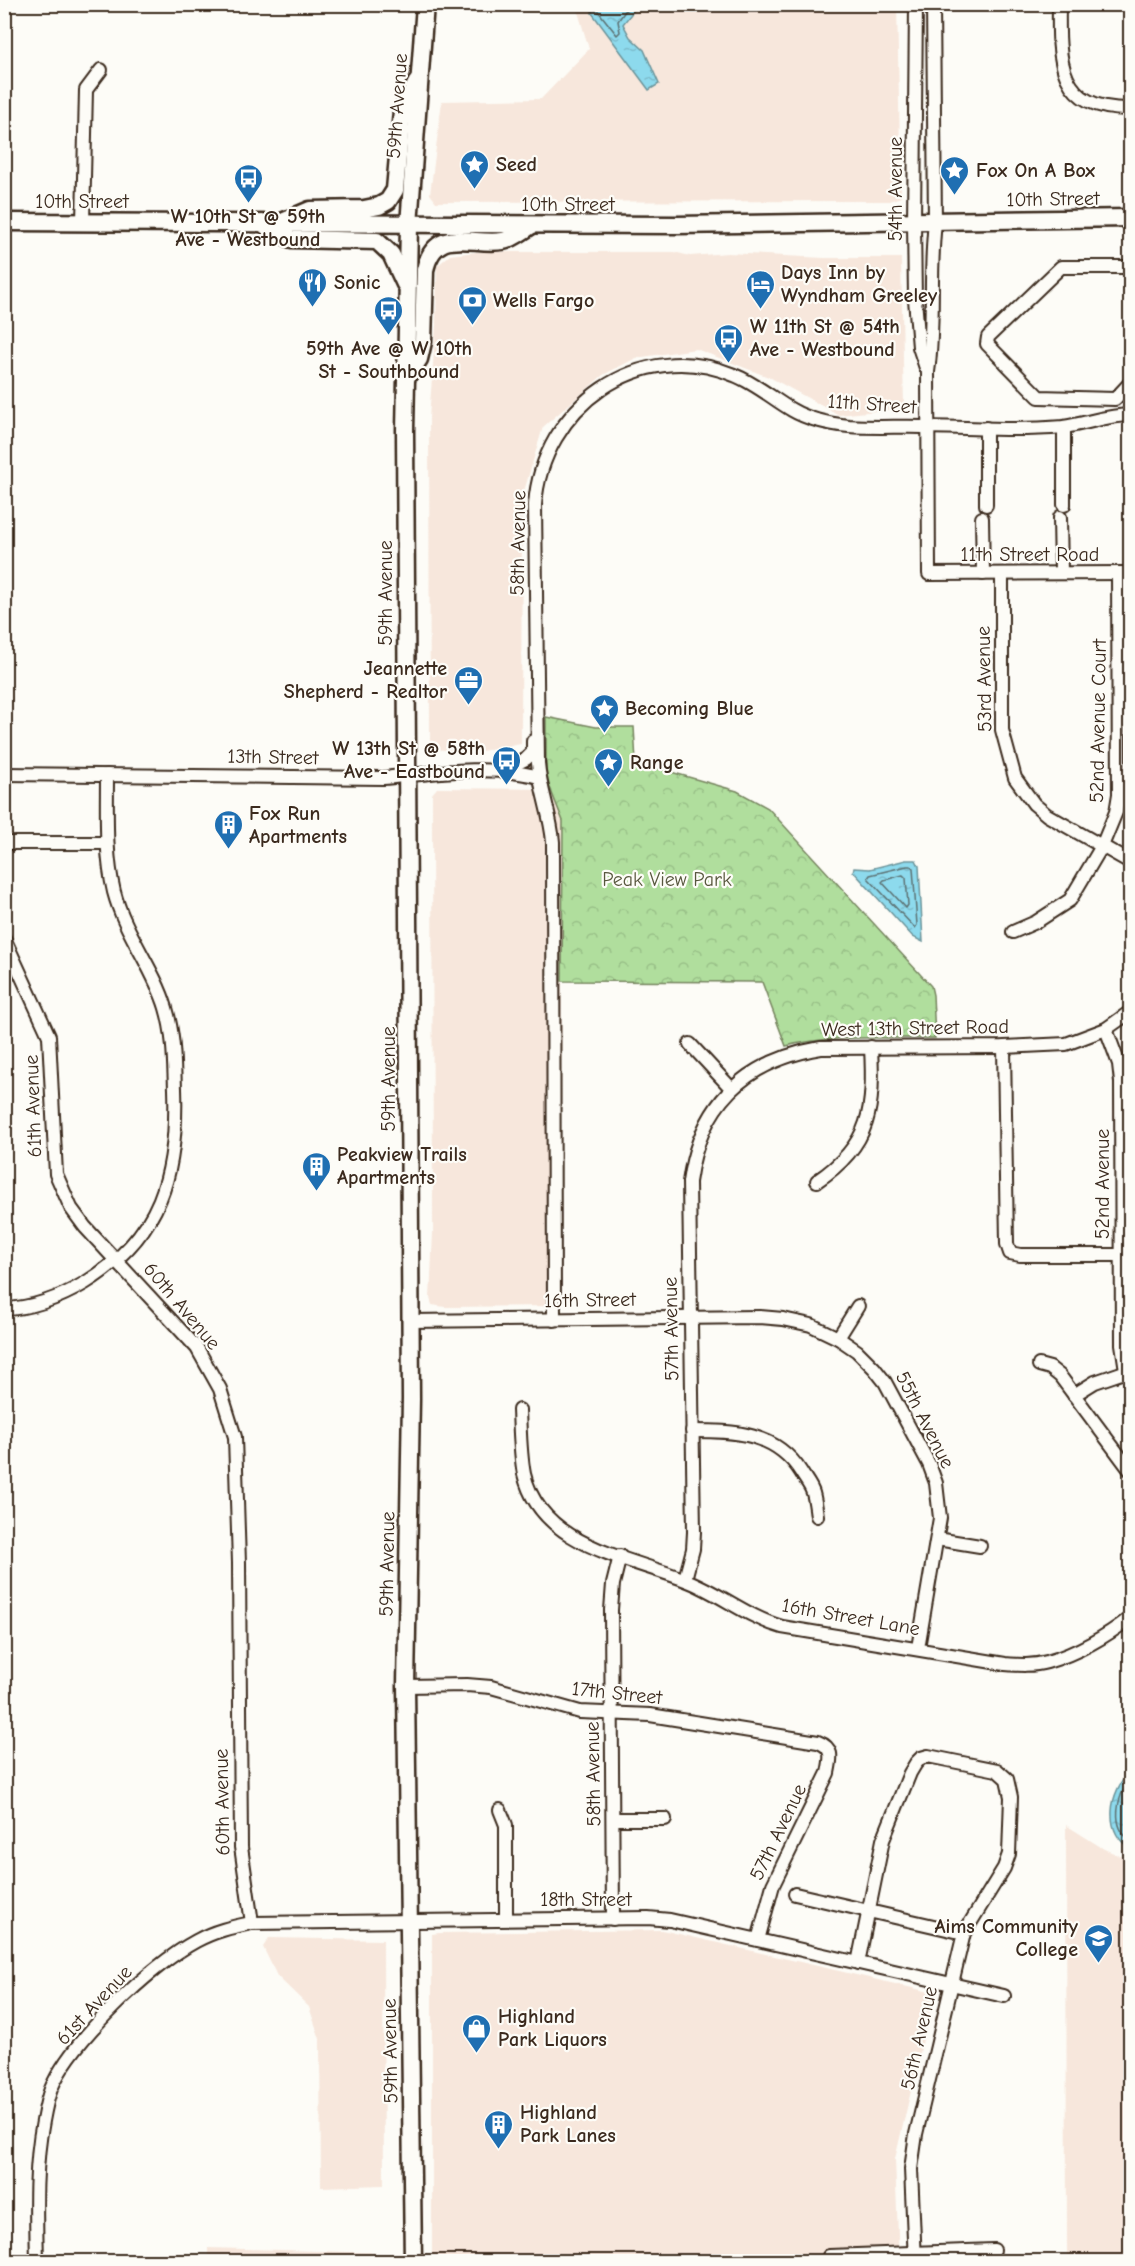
<svg xmlns="http://www.w3.org/2000/svg" width="1135" height="2266" font-family="'Comic Neue',sans-serif">
  <style>
    .built { fill: #f7e7dc }
    .forest { fill: url(#forest-crowns); stroke: #76845e; stroke-width: 1.5 }
    .water { fill: url(#water-ripples); stroke: #6c949a; stroke-width: 1.5 }
    .lines { fill: none; stroke-linecap: round; stroke-linejoin: round }
    .shore { stroke: #5c7071; stroke-width: 1.5 }
    .minor-casing { stroke: #3b2a1e; stroke-width: 16 }
    .major-casing { stroke: #3b2a1e; stroke-width: 21 }
    .minor { stroke: #fdfcf7; stroke-width: 12 }
    .major { stroke: #fdfcf7; stroke-width: 16 }
    .labels { text-anchor: middle; dominant-baseline: central; stroke-width: 4.5; stroke-linejoin: round; paint-order: stroke }
    .street-label { font-size: 20px; fill: #3b2a1e; stroke: #fdfcf7 }
    .poi-label { font-size: 20px; font-weight: bold; fill: #3b2a1e; stroke: #fdfcf7; text-anchor: start }
    .park-label { font-size: 20px; fill: #58573e; stroke: #fdfcf7 }
  </style>
  <defs>
    <pattern id="forest-crowns" width="20" height="18" patternUnits="userSpaceOnUse" patternTransform="scale(1.5)"><rect width="20" height="18" fill="#b0de9d"/><path d="M2 6a3 3 0 1 1 6 0M12 15a3 3 0 1 1 6 0" fill="none" stroke="#98bf87"/></pattern>
    <pattern id="water-ripples" width="26" height="14" patternUnits="userSpaceOnUse" patternTransform="scale(1.5)"><rect width="26" height="14" fill="#8ddaed"/><path d="M2 4q2-2 4 0t4 0M15 11q2-2 4 0t4 0" fill="none" stroke="#7bbbcb"/></pattern>
  </defs>
  <rect width="100%" height="100%" fill="#fdfcf7"/>
  <filter id="ink" filterUnits="userSpaceOnUse"><feTurbulence type="fractalNoise" baseFrequency=".0167" numOctaves="2"/><feDisplacementMap in="SourceGraphic" scale="12" xChannelSelector="R" yChannelSelector="G"/><feConvolveMatrix kernelMatrix="1 2 1 2 8 2 1 2 1" color-interpolation-filters="sRGB"/></filter>
  <g filter="url(#ink)">
    <g class="built">
      <polygon points="576,5 897,5 901,197 889,201 436,202 430,194 442,101 541,99 589,49"/>
      <polygon points="477,252 674,252 690,256 728,253 825,258 901,258 904,408 839,415 771,378 696,349 636,358 603,375 543,427 522,498 521,744 476,752 430,749 429,418 436,325 437,266 450,255"/>
      <polygon points="437,788 551,789 563,821 560,1306 445,1307 432,1305 430,1298 433,1232 432,794"/>
      <polygon points="1066,1825 1104,1849 1130,1860 1130,2261 1067,2261"/>
      <polygon points="662,1930 934,1993 895,2159 899,2261 432,2262 432,1934 439,1933"/>
      <polygon points="269,1938 383,1940 384,2185 321,2187 320,2039 309,2007 277,1976 263,1947"/>
      <polygon points="208,2248 387,2253 387,2261 208,2261"/>
    </g>
    <path class="forest" d="M546,717L596,727H634L636,762L737,791L768,808L931,986L933,995L935,1038C886,1039 834,1034 786,1046L762,982L562,981L563,821L546,778Z"/>
    <g class="water">
      <polygon points="592,5 638,5 623,24 630,37 644,50 659,84 649,90 592,13"/>
      <polygon points="906,860 916,860 919,866 923,942 913,937 853,871 854,868 870,869"/>
      <path d="M1130,1772V1848C1103,1831 1109,1792 1130,1772Z"/>
    </g>
    <g class="lines">
      <g class="shore">
        <polyline points="597,4 598,11 617,35 620,32 618,21 630,4"/>
        <polygon points="907,866 911,866 913,868 917,925 915,928 868,878 870,875"/>
        <polygon points="903,875 906,878 908,905 906,908 882,882 884,880"/>
        <path d="M1130,1781C1116,1796 1111,1827 1130,1840"/>
      </g>
      <defs>
        <g id="minor">
          <polyline points="916,4 914,223 915,299 919,347 926,368"/>
          <path d="M933,4L935,223C929,272 935,322 928,372L929,574L1130,573"/>
          <path d="M1059,4C1058,61 1058,110 1130,109"/>
          <polyline points="83,222 86,90 101,70"/>
          <polyline points="1130,271 1126,267 1061,267 988,337 987,344 1039,397 1115,399 1130,383"/>
          <polyline points="1064,427 1064,505"/>
          <polyline points="986,428 986,505"/>
          <polyline points="1060,517 1061,573"/>
          <polyline points="982,518 983,574"/>
          <polyline points="1002,574 1002,730 1015,778 1034,804 1047,815 1130,862"/>
          <polyline points="504,770 526,759 533,752 533,741"/>
          <path d="M4,774L383,778C434,773 489,764 539,777"/>
          <polyline points="4,843 107,843"/>
          <polyline points="1013,932 1036,922 1070,900 1102,846 1116,812 1119,794 1118,573"/>
          <polyline points="4,938 49,1036 56,1174 71,1208 85,1227 197,1348 220,1389 235,1437 239,1563 241,1847 252,1923"/>
          <polyline points="1106,1029 1119,1064 1121,1082 1122,1344 1126,1370"/>
          <polyline points="690,1044 731,1088"/>
          <polyline points="1004,1047 1007,1244 1010,1253 1020,1255 1129,1255"/>
          <path d="M817,1181C872,1144 874,1108 871,1047"/>
          <path d="M4,1309C34,1308 60,1298 85,1283C161,1236 178,1174 175,1089C174,1061 174,1035 166,1008C154,968 125,934 114,892C105,854 107,814 107,775"/>
          <path d="M554,1320L553,842C551,815 540,790 538,763L535,505C542,407 640,336 734,375C755,383 773,399 792,410C809,420 830,424 849,426C875,428 901,426 927,427C972,428 1019,431 1063,427C1086,424 1107,415 1130,415"/>
          <polyline points="410,1321 760,1317 783,1319 811,1325 838,1338 857,1351 874,1368 885,1382 929,1464 936,1483 940,1518 918,1648"/>
          <polyline points="838,1338 858,1306"/>
          <polyline points="1039,1365 1050,1368 1060,1376 1130,1470"/>
          <polyline points="1074,1395 1095,1382 1130,1370"/>
          <path d="M519,1410C520,1431 520,1453 524,1474C541,1547 629,1557 688,1581C721,1594 747,1617 782,1627L1005,1664C1019,1665 1033,1666 1047,1662C1076,1654 1107,1636 1130,1618"/>
          <path d="M692,1431C734,1431 776,1432 801,1472C805,1479 811,1486 813,1493C815,1500 816,1508 817,1516"/>
          <polyline points="937,1539 980,1546"/>
          <path d="M685,1579L693,1549L694,1532L689,1182C700,1105 744,1061 821,1048L1004,1047L1066,1044L1106,1029L1130,1012"/>
          <path d="M406,1686L467,1685L491,1687L580,1712L650,1715L818,1742C834,1748 831,1758 828,1773L773,1885L758,1940"/>
          <polyline points="500,1810 506,1825 506,1919"/>
          <polyline points="614,1819 665,1819"/>
          <polyline points="795,1894 964,1933"/>
          <polyline points="613,1919 611,1610 613,1584 620,1556"/>
          <polyline points="858,1963 883,1840 910,1773 916,1763 921,1758 928,1756 997,1770 1007,1779 1011,1797 1009,1854 1004,1868 964,1933 916,2134 911,2169 915,2262"/>
          <polyline points="829,2256 994,2250"/>
          <path d="M37,2262C36,2214 34,2167 43,2121C45,2110 47,2099 51,2089C70,2042 151,1965 196,1941C214,1931 232,1927 252,1923L648,1918L670,1920L1004,1996"/>
        </g>
        <g id="major">
          <polyline points="4,222 677,225 1130,218"/>
          <polyline points="282,222 310,210 364,209 379,206 388,201 395,190 402,111 417,82"/>
          <polyline points="266,226 291,239 377,241 391,254 405,284"/>
          <path d="M406,378L419,359L423,342L425,270C435,224 471,246 503,241C513,239 524,230 532,225"/>
          <polyline points="413,2262 406,1686 411,1399 405,431 409,225 425,4"/>
        </g>
      </defs>
      <use href="#minor" class="minor-casing"/>
      <use href="#major" class="major-casing"/>
      <use href="#minor" class="minor"/>
      <use href="#major" class="major"/>
    </g>
  </g>
  <defs>
    <symbol id="sight-pin" viewBox="-11 -11 22 30"><path d="M0 17L-7.5 6A9.5 9.5 0 1 1 7.5 6Z" fill="#1f6fb2" stroke="#fdfcf7"/><path d="M0-6L1.8-2.2L6-1.7L2.9 1.2L3.7 5.4L0 3.3L-3.7 5.4L-2.9 1.2L-6-1.7L-1.8-2.2Z" fill="#fff"/></symbol>
    <symbol id="bus-pin" viewBox="-11 -11 22 30"><path d="M0 17L-7.5 6A9.5 9.5 0 1 1 7.5 6Z" fill="#1f6fb2" stroke="#fdfcf7"/><path d="M-5-6H5V4H4V6H2V4H-2V6H-4V4H-5ZM-3.5-4V0h7V-4ZM-3.5 1.2v1.5H-2V1.2ZM2 1.2v1.5H3.5V1.2Z" fill="#fff"/></symbol>
    <symbol id="restaurant-pin" viewBox="-11 -11 22 30"><path d="M0 17L-7.5 6A9.5 9.5 0 1 1 7.5 6Z" fill="#1f6fb2" stroke="#fdfcf7"/><path d="M-5-6h1v4h1v-4h1v4h1v-4h1v5L-1.5 .5V6h-2V.5L-5-1ZM5-6V6H3V1.5H1.5Q1.5-4 5-6Z" fill="#fff"/></symbol>
    <symbol id="hotel-pin" viewBox="-11 -11 22 30"><path d="M0 17L-7.5 6A9.5 9.5 0 1 1 7.5 6Z" fill="#1f6fb2" stroke="#fdfcf7"/><path d="M-6-4.5h1.5V1H6V5H4.5V3h-9V5H-6ZM-4 0a1.8 1.8 0 1 1 3.6 0ZM.5 0V-2.5h3Q6-2.5 6 0Z" fill="#fff"/></symbol>
    <symbol id="bank-pin" viewBox="-11 -11 22 30"><path d="M0 17L-7.5 6A9.5 9.5 0 1 1 7.5 6Z" fill="#1f6fb2" stroke="#fdfcf7"/><path d="M-6-4H6V4H-6ZM0-2.3a2.3 2.3 0 1 0 0 4.6a2.3 2.3 0 1 0 0-4.6Z" fill="#fff"/></symbol>
    <symbol id="office-pin" viewBox="-11 -11 22 30"><path d="M0 17L-7.5 6A9.5 9.5 0 1 1 7.5 6Z" fill="#1f6fb2" stroke="#fdfcf7"/><path d="M-6-3h4V-5.5h4V-3h4V5H-6ZM-1-4.5V-3h2v-1.5ZM-6 0V1H6V0Z" fill="#fff"/></symbol>
    <symbol id="building-pin" viewBox="-11 -11 22 30"><path d="M0 17L-7.5 6A9.5 9.5 0 1 1 7.5 6Z" fill="#1f6fb2" stroke="#fdfcf7"/><path d="M-4-6H4V6H1V3H-1V6H-4ZM-2.5-4.3h1.7v1.8h-1.7ZM.8-4.3h1.7v1.8H.8ZM-2.5-1h1.7V.8h-1.7ZM.8-1h1.7V.8H.8Z" fill="#fff"/></symbol>
    <symbol id="university-pin" viewBox="-11 -11 22 30"><path d="M0 17L-7.5 6A9.5 9.5 0 1 1 7.5 6Z" fill="#1f6fb2" stroke="#fdfcf7"/><path d="M0-5L7-2L0 1L-7-2ZM-4 1L0 2.5L4 1V4Q0 6-4 4Z" fill="#fff"/></symbol>
    <symbol id="shop-pin" viewBox="-11 -11 22 30"><path d="M0 17L-7.5 6A9.5 9.5 0 1 1 7.5 6Z" fill="#1f6fb2" stroke="#fdfcf7"/><path d="M-5-2.5h2.3a2.7 3.5 0 0 1 5.4 0H5L5.5 6h-11ZM-1.5-2.5h3a1.5 2.3 0 0 0-3 0Z" fill="#fff"/></symbol>
  </defs>
  <g fill-rule="evenodd">
    <use href="#sight-pin" x="458" y="148" width="33" height="45"/>
    <use href="#sight-pin" x="938" y="154" width="33" height="45"/>
    <use href="#bus-pin" x="232" y="162" width="33" height="45"/>
    <use href="#restaurant-pin" x="296" y="266" width="33" height="45"/>
    <use href="#hotel-pin" x="744" y="268" width="33" height="45"/>
    <use href="#bank-pin" x="456" y="284" width="33" height="45"/>
    <use href="#bus-pin" x="372" y="294" width="33" height="45"/>
    <use href="#bus-pin" x="712" y="322" width="33" height="45"/>
    <use href="#office-pin" x="452" y="664" width="33" height="45"/>
    <use href="#sight-pin" x="588" y="692" width="33" height="45"/>
    <use href="#bus-pin" x="490" y="744" width="33" height="45"/>
    <use href="#sight-pin" x="592" y="746" width="33" height="45"/>
    <use href="#building-pin" x="212" y="808" width="33" height="45"/>
    <use href="#building-pin" x="300" y="1150" width="33" height="45"/>
    <use href="#university-pin" x="1082" y="1922" width="33" height="45"/>
    <use href="#shop-pin" x="460" y="2012" width="33" height="45"/>
    <use href="#building-pin" x="482" y="2108" width="33" height="45"/>
  </g>
  <g class="labels">
    <g class="street-label">
      <text transform="translate(397 106) rotate(-86)">59th Avenue</text>
      <text transform="translate(895 189) rotate(-90)">54th Avenue</text>
      <text transform="translate(1053 199) rotate(-1)">10th Street</text>
      <text x="82" y="201">10th Street</text>
      <text x="568" y="204">10th Street</text>
      <text transform="translate(872 404) rotate(4)">11th Street</text>
      <text transform="translate(518 543) rotate(-89)">58th Avenue</text>
      <text x="1030" y="554">11th Street Road</text>
      <text transform="translate(385 593) rotate(-90)">59th Avenue</text>
      <text transform="translate(984 679) rotate(-91)">53rd Avenue</text>
      <text transform="translate(1098 721) rotate(-89)">52nd Avenue Court</text>
      <text transform="translate(273 757) rotate(1)">13th Street</text>
      <text transform="translate(915 1028) rotate(-1)">West 13th Street Road</text>
      <text transform="translate(388 1079) rotate(-90)">59th Avenue</text>
      <text transform="translate(33 1106) rotate(-92)">61th Avenue</text>
      <text transform="translate(1102 1184) rotate(-90)">52nd Avenue</text>
      <text transform="translate(590 1300) rotate(-1)">16th Street</text>
      <text transform="translate(182 1306) rotate(50)">60th Avenue</text>
      <text transform="translate(671 1329) rotate(-91)">57th Avenue</text>
      <text transform="translate(925 1420) rotate(63)">55th Avenue</text>
      <text transform="translate(387 1564) rotate(-89)">59th Avenue</text>
      <text transform="translate(851 1617) rotate(10)">16th Street Lane</text>
      <text transform="translate(617 1693) rotate(6)">17th Street</text>
      <text transform="translate(593 1774) rotate(-91)">58th Avenue</text>
      <text transform="translate(222 1802) rotate(-91)">60th Avenue</text>
      <text transform="translate(778 1832) rotate(-64)">57th Avenue</text>
      <text x="586" y="1899">18th Street</text>
      <text transform="translate(94 2005) rotate(-47)">61st Avenue</text>
      <text transform="translate(919 2038) rotate(-77)">56th Avenue</text>
      <text transform="translate(390 2051) rotate(-91)">59th Avenue</text>
    </g>
    <g class="poi-label">
      <text x="496" y="164">Seed</text>
      <text x="976" y="170">Fox On A Box</text>
      <text x="248" y="216" text-anchor="middle">W 10th St @ 59th<tspan x="248" dy="23">Ave - Westbound</tspan></text>
      <text x="781" y="272">Days Inn by<tspan x="781" dy="23">Wyndham Greeley</tspan></text>
      <text x="334" y="282">Sonic</text>
      <text x="493" y="300">Wells Fargo</text>
      <text x="750" y="326">W 11th St @ 54th<tspan x="750" dy="23">Ave - Westbound</tspan></text>
      <text x="389" y="348" text-anchor="middle">59th Ave @ W 10th<tspan x="389" dy="23">St - Southbound</tspan></text>
      <text x="447" y="668" text-anchor="end">Jeannette<tspan x="447" dy="23">Shepherd - Realtor</tspan></text>
      <text x="625" y="708">Becoming Blue</text>
      <text x="485" y="748" text-anchor="end">W 13th St @ 58th<tspan x="485" dy="23">Ave - Eastbound</tspan></text>
      <text x="630" y="762">Range</text>
      <text x="249" y="813">Fox Run<tspan x="249" dy="23">Apartments</tspan></text>
      <text x="337" y="1154">Peakview Trails<tspan x="337" dy="23">Apartments</tspan></text>
      <text x="1078" y="1926" text-anchor="end">Aims Community<tspan x="1078" dy="23">College</tspan></text>
      <text x="498" y="2016">Highland<tspan x="498" dy="23">Park Liquors</tspan></text>
      <text x="520" y="2112">Highland<tspan x="520" dy="23">Park Lanes</tspan></text>
    </g>
    <g class="park-label">
      <text x="667" y="879">Peak View Park</text>
    </g>
  </g>
  <rect width="1135" height="2266" fill="none" stroke="#fdfcf7" stroke-width="24"/>
  <rect x="12" y="12" width="1111" height="2242" fill="none" stroke="#3b2a1e" stroke-width="2" filter="url(#ink)"/>
</svg>
